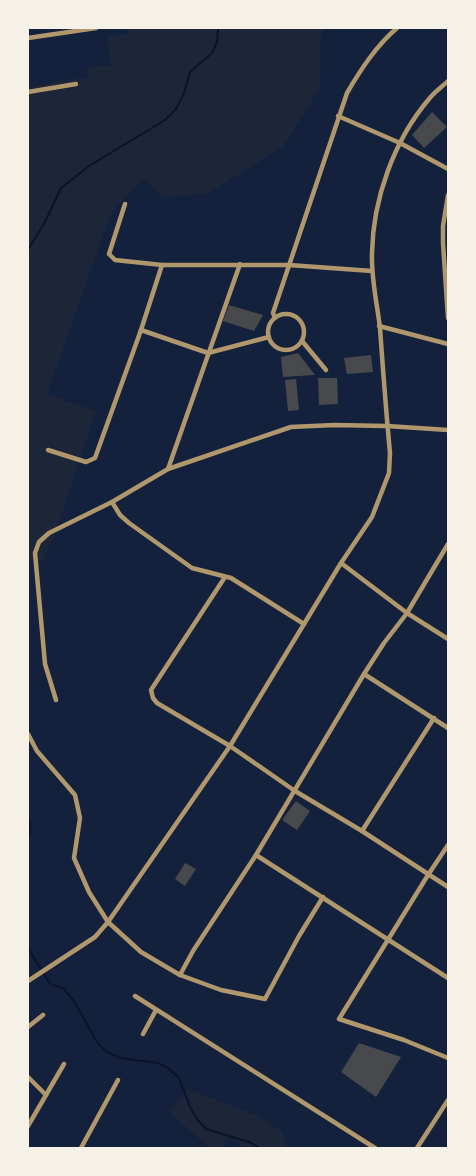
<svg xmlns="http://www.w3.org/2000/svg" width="476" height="1176" font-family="'Archivo Narrow',sans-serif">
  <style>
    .green { fill: #1d2539 }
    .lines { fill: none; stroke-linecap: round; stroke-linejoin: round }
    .stream { stroke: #0b132b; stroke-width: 2 }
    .building { fill: #48494c }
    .minor { stroke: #b1986c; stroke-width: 4.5 }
  </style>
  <rect width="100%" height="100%" fill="#14213d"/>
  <g class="green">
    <polygon points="130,28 325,28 321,34 320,87 283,147 208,193 163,198 144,179 111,213 47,394 96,411 57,528 43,560 28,561 28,87 88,77 86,68 111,65 107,37 130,33"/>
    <polygon points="187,1089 256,1115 282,1131 287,1148 246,1148 229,1137 223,1148 209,1148 170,1112"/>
  </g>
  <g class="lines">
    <g class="stream">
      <polyline points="28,250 46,220 61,188 89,166 165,120 176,109 184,93 190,72 212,53 217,42 218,28"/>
      <path d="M28,817C32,824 30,834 28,841"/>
      <polyline points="28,948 50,984 63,988 74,1001 97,1042 107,1052 120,1058 158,1063 168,1068 179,1078 190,1107 197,1119 206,1129 249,1142 260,1148"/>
    </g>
  </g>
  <g class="building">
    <polygon points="432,112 447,127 424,148 412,135"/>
    <polygon points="229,305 263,315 254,331 223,321"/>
    <polygon points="298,353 315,375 283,377 281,357"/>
    <polygon points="371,355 373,372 347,374 344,358"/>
    <polygon points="318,378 337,378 338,404 319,405"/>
    <polygon points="296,379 299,410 288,411 285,380"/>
    <polygon points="296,801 310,811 297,830 282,820"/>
    <polygon points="185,863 196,869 185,886 175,879"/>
    <polygon points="359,1043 401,1057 376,1097 341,1072"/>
  </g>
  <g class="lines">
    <g class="minor">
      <polyline points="28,38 96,28"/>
      <polyline points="28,92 76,84"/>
      <polyline points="338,116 400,143 448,169"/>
      <polyline points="448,195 443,226 443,243 448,318"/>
      <polyline points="125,204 109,254 115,260 162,265 289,265 372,271"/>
      <circle cx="286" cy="332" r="18"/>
      <path d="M275,318L273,313L347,93C361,69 376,46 397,28"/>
      <polyline points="379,326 448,344"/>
      <polyline points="141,330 208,353 269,337"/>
      <polyline points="302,341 326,370"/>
      <polyline points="48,450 86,462 95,458 141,330 162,265"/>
      <polyline points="168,469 240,264"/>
      <polyline points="112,502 120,515 129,523 192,568 231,578 304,624"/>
      <polyline points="341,563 407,613 448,639"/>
      <polyline points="225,577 151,690 153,698 157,703 230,746 295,791 362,831 448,887"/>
      <polyline points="364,674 448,728"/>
      <polyline points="56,700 45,664 35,553 39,542 49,533 112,502 168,469 291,427 334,425 387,426 448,430"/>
      <polyline points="28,734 37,751 75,795 80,818 74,858 89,892 108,922 141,952 180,975 221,990 265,999 299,936 323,897"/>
      <polyline points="362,831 434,718"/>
      <polyline points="448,845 428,875 339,1019 404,1040 448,1058"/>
      <polyline points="256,855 448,978"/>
      <polyline points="180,975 193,951 256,855 364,674 384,643 407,613 448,544"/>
      <path d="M28,981L95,937L108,922L230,746L341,563L372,517L389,473L390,453C386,411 383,370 380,328C377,303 371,278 372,253C373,199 394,140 429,99C434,92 442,87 448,81"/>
      <polyline points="135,996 375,1148"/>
      <polyline points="28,1027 43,1015"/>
      <polyline points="143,1034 156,1010"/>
      <polyline points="28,1077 46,1095"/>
      <polyline points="28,1126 64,1064"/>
      <polyline points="81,1148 118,1080"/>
      <polyline points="417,1148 448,1100"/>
    </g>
  </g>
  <rect width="476" height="1176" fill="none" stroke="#f6f1e7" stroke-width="58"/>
</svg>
